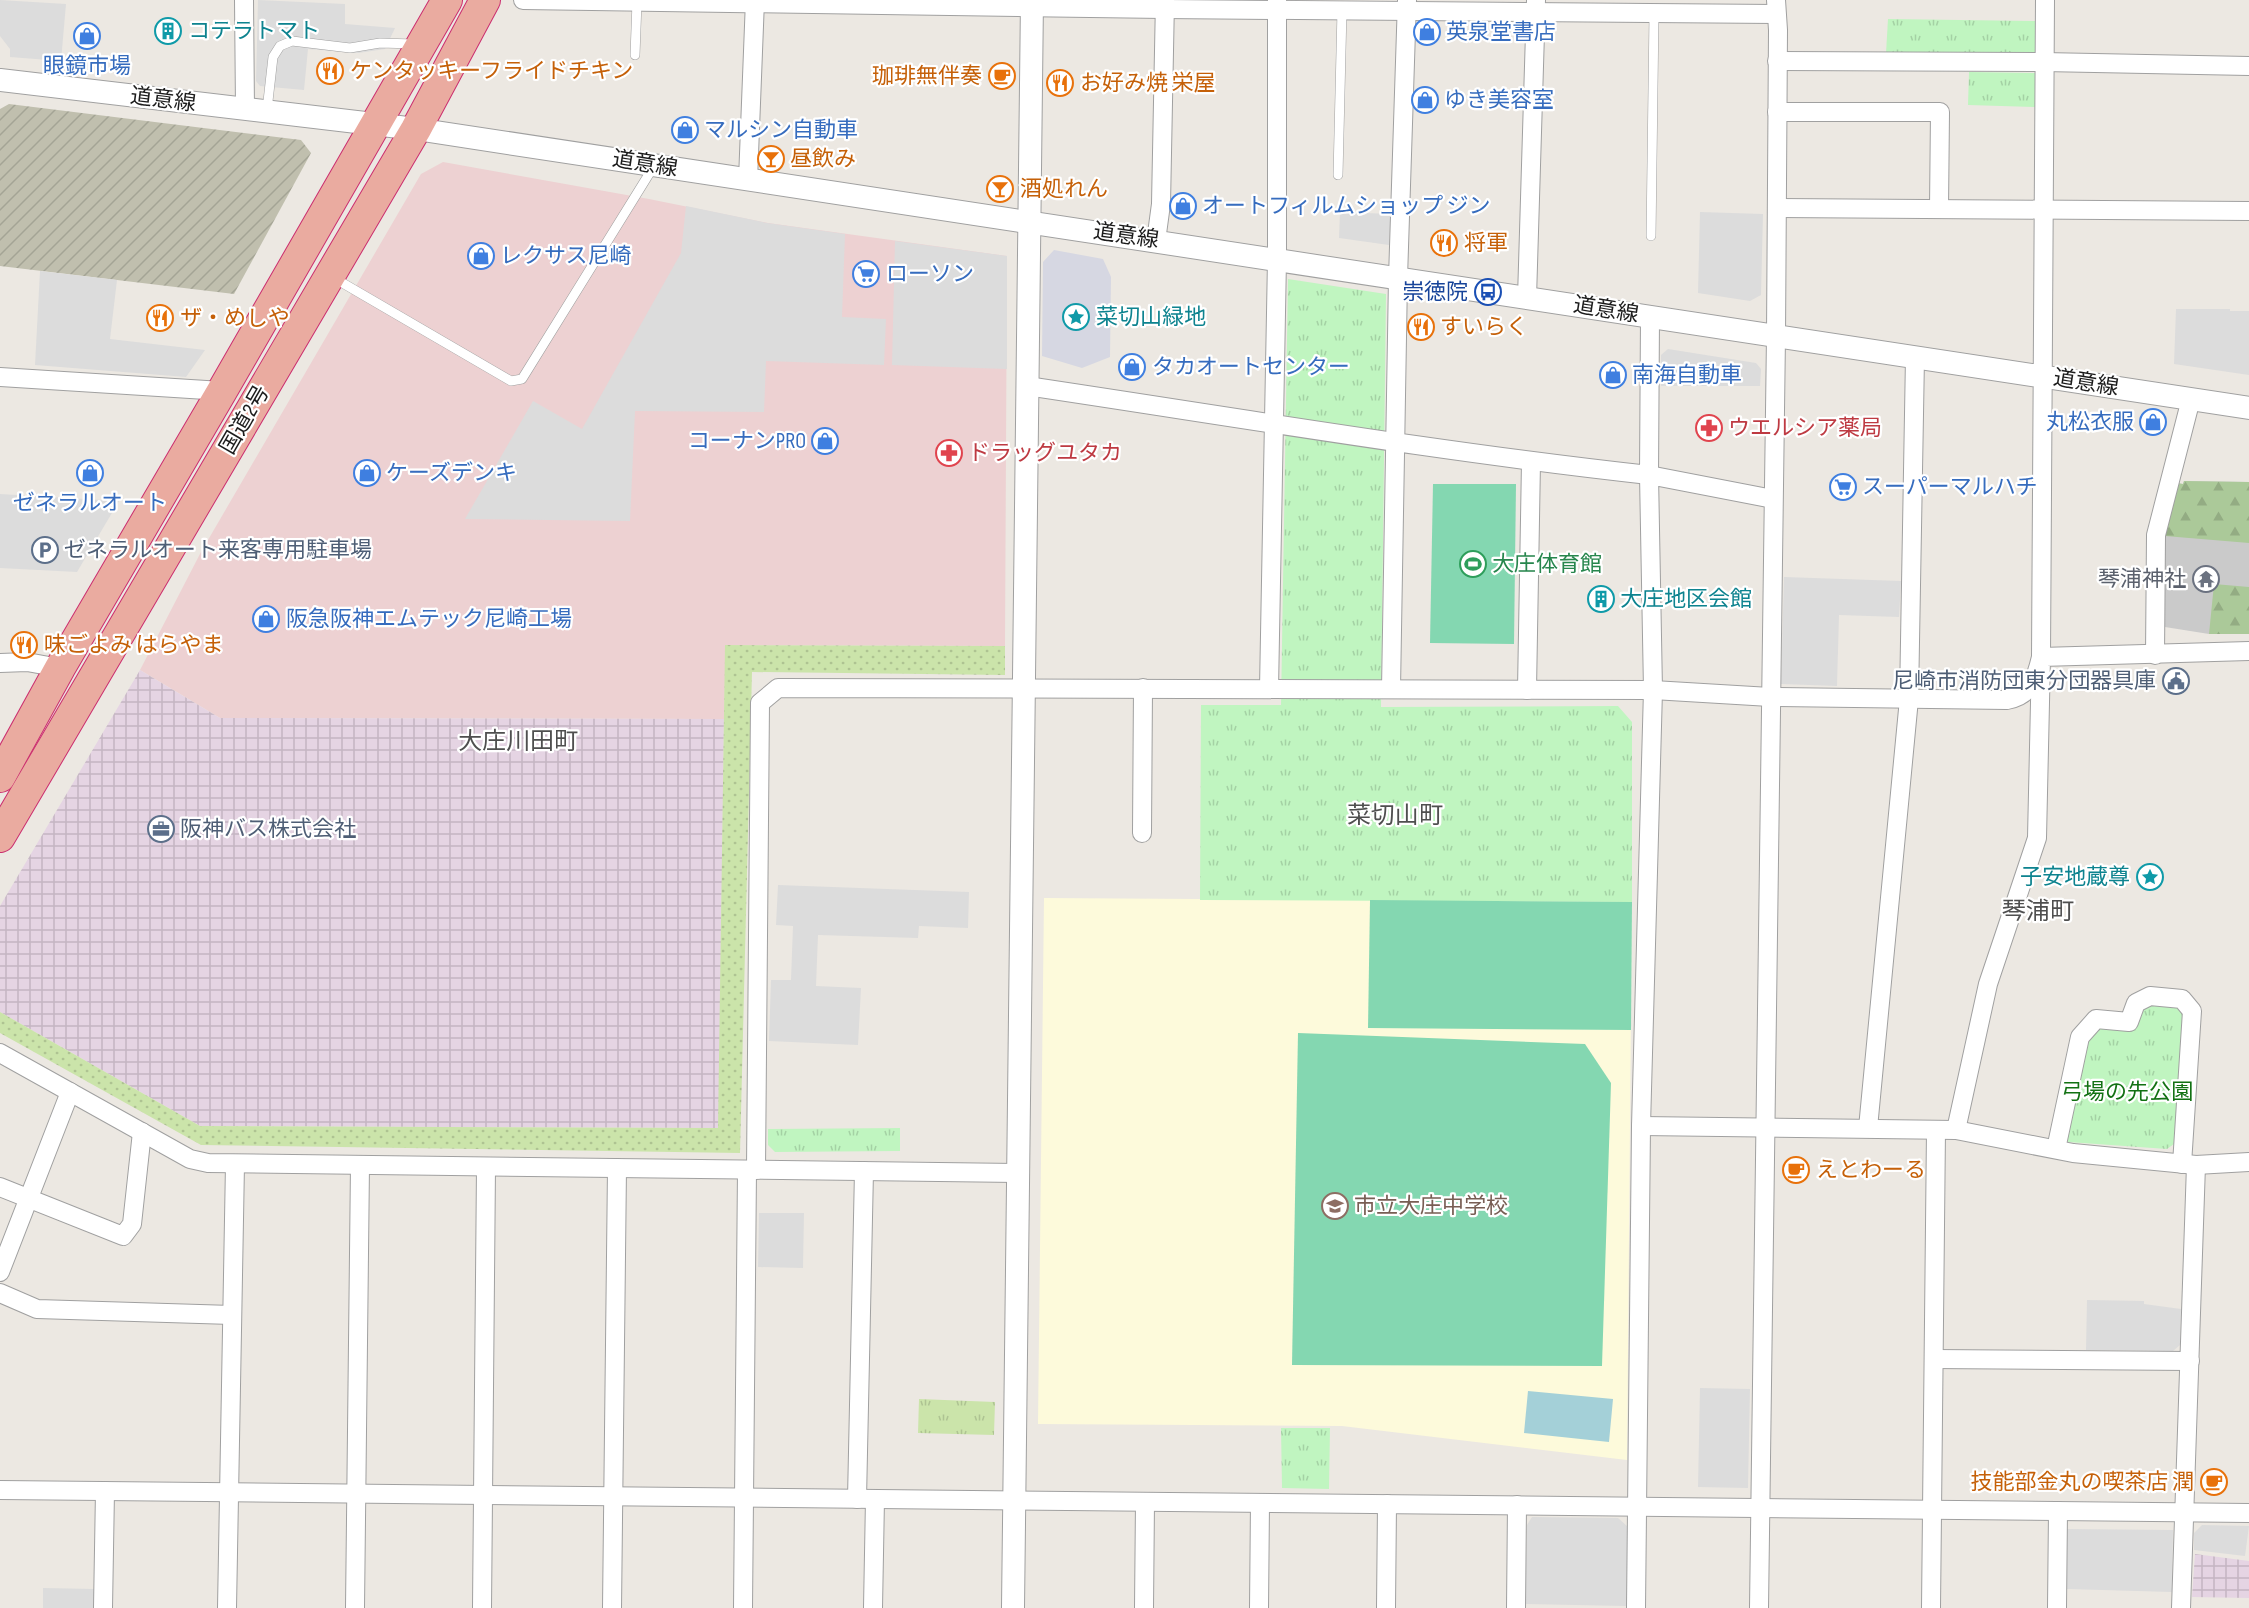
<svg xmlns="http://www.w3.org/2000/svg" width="2249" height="1608" font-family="'Sofia Sans Condensed','Noto Sans JP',sans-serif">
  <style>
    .commercial { fill: #edd1d2 }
    .industrial { fill: url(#industrial-grid) }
    .education { fill: #fdfadb }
    .religious { fill: #cacaca }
    .construction { fill: url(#construction-furrows) }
    .grass { fill: url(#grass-tufts) }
    .forest { fill: url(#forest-firs) }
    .park { fill: url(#park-tufts) }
    .garden { fill: url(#garden-dots) }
    .pitch { fill: #84d7b1 }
    .parking { fill: #dcdcdc }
    .plaza { fill: #d6d7e2 }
    .water { fill: #a4d0d8 }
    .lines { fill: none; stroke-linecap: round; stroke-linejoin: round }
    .service-casing { stroke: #a0a0a0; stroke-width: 10 }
    .minor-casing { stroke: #a0a0a0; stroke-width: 20 }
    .tertiary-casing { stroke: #a0a0a0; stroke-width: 24 }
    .trunk-casing { stroke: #cb2e6f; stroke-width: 32 }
    .service { stroke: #fff; stroke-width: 9 }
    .minor { stroke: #fff; stroke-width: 18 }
    .tertiary { stroke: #fff; stroke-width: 22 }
    .trunk { stroke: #eaaba0; stroke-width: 30 }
    .labels { text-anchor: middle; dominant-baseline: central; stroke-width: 4.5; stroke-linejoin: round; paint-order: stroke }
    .culture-label { font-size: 22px; fill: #0d838f; stroke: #fff; text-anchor: start }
    .shop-label { font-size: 22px; fill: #366cbe; stroke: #fff; text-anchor: start }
    .food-label { font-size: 22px; fill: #c56008; stroke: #fff; text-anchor: start }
    .street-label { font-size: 22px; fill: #1c1c1c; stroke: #fff }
    .transit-label { font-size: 22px; fill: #164399; stroke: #fff; text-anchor: end }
    .health-label { font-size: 22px; fill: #be3a42; stroke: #fff; text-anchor: start }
    .service-label { font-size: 22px; fill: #4e5e75; stroke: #fff; text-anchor: start }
    .leisure-label { font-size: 22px; fill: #27864d; stroke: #fff; text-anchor: start }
    .worship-label { font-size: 22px; fill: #5b616d; stroke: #fff; text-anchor: end }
    .park-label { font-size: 22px; fill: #127113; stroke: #fff }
    .education-label { font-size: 22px; fill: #785e54; stroke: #fff; text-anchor: start }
    .neighbourhood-label { font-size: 24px; fill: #4f4f4f; stroke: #fff }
  </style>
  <defs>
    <pattern id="industrial-grid" width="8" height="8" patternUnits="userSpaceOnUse" patternTransform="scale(1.5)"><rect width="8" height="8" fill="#e5d4e3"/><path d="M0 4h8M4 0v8" fill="none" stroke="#c4b5c2"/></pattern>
    <pattern id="construction-furrows" width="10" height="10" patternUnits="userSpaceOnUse" patternTransform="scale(1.5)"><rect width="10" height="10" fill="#c0bfae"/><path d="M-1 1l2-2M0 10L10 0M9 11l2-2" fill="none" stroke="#a4a495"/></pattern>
    <pattern id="grass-tufts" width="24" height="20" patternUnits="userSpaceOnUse" patternTransform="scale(1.5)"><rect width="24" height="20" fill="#cbe4aa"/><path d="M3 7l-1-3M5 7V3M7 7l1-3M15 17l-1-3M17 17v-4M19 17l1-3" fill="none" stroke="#aec392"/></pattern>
    <pattern id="forest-firs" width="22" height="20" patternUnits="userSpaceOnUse" patternTransform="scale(1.5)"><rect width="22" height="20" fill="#abc999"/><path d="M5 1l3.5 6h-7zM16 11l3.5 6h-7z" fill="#93ac83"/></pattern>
    <pattern id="park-tufts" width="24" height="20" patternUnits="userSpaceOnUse" patternTransform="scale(1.5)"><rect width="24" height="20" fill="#c0f5c0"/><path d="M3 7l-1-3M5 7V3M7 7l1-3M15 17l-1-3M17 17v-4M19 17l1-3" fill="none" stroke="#a4d1a4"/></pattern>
    <pattern id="garden-dots" width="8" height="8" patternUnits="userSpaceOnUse" patternTransform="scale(1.5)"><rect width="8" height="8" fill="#cbe4aa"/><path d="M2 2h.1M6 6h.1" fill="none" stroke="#aec392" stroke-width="1.8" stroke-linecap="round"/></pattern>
  </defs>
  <rect width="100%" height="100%" fill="#ece8e2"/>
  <polygon class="commercial" points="443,162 649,199 768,223 1007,256 1005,646 726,645 724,719 220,718 140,670 201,552 421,174"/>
  <g class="industrial">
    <polygon points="140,670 220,718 724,719 719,1128 200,1126 0,1012 0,906"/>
    <polygon points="2195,1554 2249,1561 2249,1598 2192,1597"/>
  </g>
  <polygon class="education" points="1044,898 1632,902 1627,1460 1342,1426 1038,1424"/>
  <polygon class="religious" points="2184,481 2249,482 2249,634 2209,634 2165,627 2162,614 2163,545 2177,483 2183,484"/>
  <polygon class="construction" points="9,104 301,140 311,153 234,294 0,266 0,109"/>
  <polygon class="grass" points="919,1399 995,1402 994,1435 918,1433"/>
  <g class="forest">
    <polygon points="2184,481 2249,482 2249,543 2165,536 2177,483 2183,484"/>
    <polygon points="2214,584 2249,587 2249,634 2209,634"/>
  </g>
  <g class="park">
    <polygon points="1888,19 2035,21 2035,54 1886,53"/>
    <polygon points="1969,72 2037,73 2036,107 1968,105"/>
    <polygon points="1288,279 1386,294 1381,707 1618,706 1632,722 1632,902 1200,900 1201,705 1281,705"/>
    <polygon points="2148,1002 2174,1004 2183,1015 2178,1141 2167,1149 2068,1142 2064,1136 2083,1039 2097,1023 2131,1026"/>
    <polygon points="900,1128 900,1151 775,1152 768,1145 768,1129"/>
    <polygon points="1281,1428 1330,1428 1329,1489 1282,1488"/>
  </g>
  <polygon class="garden" points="725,645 1005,646 1005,675 752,672 740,1153 201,1145 0,1033 0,1012 200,1126 718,1128"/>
  <g class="pitch">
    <polygon points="1433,484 1516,484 1514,644 1430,643"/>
    <polygon points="1370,900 1632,902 1631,1030 1368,1028"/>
    <polygon points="1298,1033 1585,1044 1611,1083 1602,1366 1292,1365"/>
  </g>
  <g class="parking">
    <polygon points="0,0 66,4 61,61 10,57 10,49 0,36"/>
    <polygon points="258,0 345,4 345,24 395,28 385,49 358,53 308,49 304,90 260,86 256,81"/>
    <polygon points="686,206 767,223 845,234 842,317 886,319 884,365 766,361 764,412 635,411 630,521 465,519 533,401 582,429 681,253"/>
    <polygon points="1340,212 1391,214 1389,245 1339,238"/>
    <polygon points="1700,212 1763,214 1761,295 1750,301 1698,293"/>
    <polygon points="895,241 1007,256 1007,369 892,365"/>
    <polygon points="40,271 117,280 110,339 205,350 186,377 35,365"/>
    <polygon points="2176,309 2230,309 2230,311 2249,311 2249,375 2174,364"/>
    <polygon points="1668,349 1756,363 1761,369 1760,386 1661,386 1661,355"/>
    <polygon points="0,494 119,501 77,572 0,568"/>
    <polygon points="1784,577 1901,581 1899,617 1839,615 1837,686 1781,684"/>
    <polygon points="778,885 969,892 968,928 919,926 918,938 818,935 816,986 861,988 858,1045 769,1041 771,980 791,980 793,926 776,925"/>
    <polygon points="759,1213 804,1213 803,1268 758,1267"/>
    <polygon points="2087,1300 2144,1301 2144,1304 2181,1309 2180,1345 2173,1351 2086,1350"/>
    <polygon points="1700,1388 1750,1389 1748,1488 1698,1487"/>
    <polygon points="1532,1517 1618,1518 1628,1527 1626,1606 1525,1604 1527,1525"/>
    <polygon points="2202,1525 2249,1526 2245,1556 2194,1550 2194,1533"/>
    <polygon points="2067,1529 2173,1530 2172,1592 2067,1589"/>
    <polygon points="43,1588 95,1589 95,1608 43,1608"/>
  </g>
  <polygon class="plaza" points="1054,250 1103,259 1111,277 1110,357 1082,368 1042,356 1043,262"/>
  <polygon class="water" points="1528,1391 1613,1399 1609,1442 1524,1433"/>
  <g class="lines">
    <defs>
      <g id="service">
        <polyline points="635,55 637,2"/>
        <polyline points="267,110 273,57 280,46 292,41 350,48 380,43 414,44"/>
        <polyline points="1338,175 1342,10"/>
        <polyline points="1651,236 1654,14"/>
        <polyline points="334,278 511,381 522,379 654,166"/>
      </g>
      <g id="minor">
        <polyline points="244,0 245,109"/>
        <polyline points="523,0 1164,9 1776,14"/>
        <polyline points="1777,61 2043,62 2249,66"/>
        <polyline points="1777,112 1940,112 1939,208"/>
        <polyline points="748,180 755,0"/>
        <polyline points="1777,208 2249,211"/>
        <polyline points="1156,241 1161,204 1165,0"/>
        <polyline points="1527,298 1536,0"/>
        <polyline points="0,377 222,391"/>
        <path d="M1027,386C1234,417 1440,452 1649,475L1650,317"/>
        <polyline points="2155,655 2156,535 2191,399"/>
        <polyline points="0,663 27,662 60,668"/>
        <polyline points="1269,689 1277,259 1277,0"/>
        <polyline points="1391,689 1398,278 1407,0"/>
        <polyline points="1527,690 1531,462"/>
        <polyline points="1142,833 1143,688"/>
        <polyline points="0,1053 190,1159 208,1163 1017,1173"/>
        <polyline points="1641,1126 1956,1130 2073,1153 2196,1165 2249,1162"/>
        <polyline points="1868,1128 1909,699 1915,357"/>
        <polyline points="1956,1130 1988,984 2037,838 2041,657 2249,651"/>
        <polyline points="2056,1149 2080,1037 2096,1019 2129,1022 2136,1003 2150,996 2182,999 2192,1011 2182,1164"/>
        <path d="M756,1170L760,703L778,688L1653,690L1770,697L2007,700C2031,696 2036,678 2041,657L2045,0"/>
        <polyline points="0,1187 123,1236 132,1224 142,1132"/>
        <polyline points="0,1272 70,1092"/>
        <polyline points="0,1293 37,1309 232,1315"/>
        <polyline points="1934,1359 2190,1361"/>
        <polyline points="0,1490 2249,1513"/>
        <polyline points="857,1499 864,1171"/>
        <polyline points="103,1608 105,1491"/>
        <polyline points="227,1608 235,1164"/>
        <polyline points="355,1608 360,1165"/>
        <polyline points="482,1608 486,1167"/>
        <polyline points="612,1608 617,1168"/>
        <polyline points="743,1608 747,1170"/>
        <polyline points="873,1608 875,1499"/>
        <polyline points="1144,1608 1145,1502"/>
        <polyline points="1259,1608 1260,1503"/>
        <polyline points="1386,1608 1387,1504"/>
        <polyline points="1516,1608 1517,1505"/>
        <polyline points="1636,1608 1641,1126 1653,690 1649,475 1773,499"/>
        <polyline points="1759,1608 1776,336 1778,30 1776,0"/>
        <polyline points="1931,1608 1936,1130"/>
        <polyline points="2057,1608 2058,1511"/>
        <polyline points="2181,1608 2196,1165"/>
      </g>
      <g id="tertiary">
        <polyline points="0,80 416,129 2249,408"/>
        <polyline points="1013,1608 1032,0"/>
      </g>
      <g id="trunk">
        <polyline points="0,777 60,668 222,391 447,0"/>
        <polyline points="0,837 416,129 485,0"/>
      </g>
    </defs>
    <use href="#service" class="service-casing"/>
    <use href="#minor" class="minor-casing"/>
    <use href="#tertiary" class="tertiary-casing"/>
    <use href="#trunk" class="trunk-casing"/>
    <use href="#service" class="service"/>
    <use href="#minor" class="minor"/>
    <use href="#tertiary" class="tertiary"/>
    <use href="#trunk" class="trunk"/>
  </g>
  <defs>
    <symbol id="building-ring" viewBox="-11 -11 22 22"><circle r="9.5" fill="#fff" stroke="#0f9aa8" stroke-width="1.5"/><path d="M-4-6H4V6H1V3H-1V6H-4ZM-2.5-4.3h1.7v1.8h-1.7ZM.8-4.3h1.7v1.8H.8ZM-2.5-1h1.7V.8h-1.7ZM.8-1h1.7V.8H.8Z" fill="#0f9aa8"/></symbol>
    <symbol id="shop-ring" viewBox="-11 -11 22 22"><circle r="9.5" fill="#fff" stroke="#3f7fe0" stroke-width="1.5"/><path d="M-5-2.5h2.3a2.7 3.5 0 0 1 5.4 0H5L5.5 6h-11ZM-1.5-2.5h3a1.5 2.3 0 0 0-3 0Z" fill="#3f7fe0"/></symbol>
    <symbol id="restaurant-ring" viewBox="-11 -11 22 22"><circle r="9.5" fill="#fff" stroke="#e8710a" stroke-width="1.5"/><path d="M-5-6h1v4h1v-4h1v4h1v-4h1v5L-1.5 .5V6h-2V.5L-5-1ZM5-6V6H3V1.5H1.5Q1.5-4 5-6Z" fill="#e8710a"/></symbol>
    <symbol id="cafe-ring" viewBox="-11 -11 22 22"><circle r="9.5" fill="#fff" stroke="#e8710a" stroke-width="1.5"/><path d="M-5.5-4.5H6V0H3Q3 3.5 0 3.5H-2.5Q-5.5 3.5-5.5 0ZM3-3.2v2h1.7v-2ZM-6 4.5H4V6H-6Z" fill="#e8710a"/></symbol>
    <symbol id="bar-ring" viewBox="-11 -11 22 22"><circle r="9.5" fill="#fff" stroke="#e8710a" stroke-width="1.5"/><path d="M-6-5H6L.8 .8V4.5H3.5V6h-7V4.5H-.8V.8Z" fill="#e8710a"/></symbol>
    <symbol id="supermarket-ring" viewBox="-11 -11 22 22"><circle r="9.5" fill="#fff" stroke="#3f7fe0" stroke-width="1.5"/><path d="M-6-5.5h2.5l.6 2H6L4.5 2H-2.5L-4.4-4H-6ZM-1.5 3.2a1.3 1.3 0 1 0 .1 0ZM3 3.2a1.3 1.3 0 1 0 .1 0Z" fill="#3f7fe0"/></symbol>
    <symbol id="bus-ring" viewBox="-11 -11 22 22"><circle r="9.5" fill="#fff" stroke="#1a4fb4" stroke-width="1.5"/><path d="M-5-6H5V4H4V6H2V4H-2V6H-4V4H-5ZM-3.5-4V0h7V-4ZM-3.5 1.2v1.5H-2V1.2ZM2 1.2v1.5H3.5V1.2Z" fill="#1a4fb4"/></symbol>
    <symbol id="sight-ring" viewBox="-11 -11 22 22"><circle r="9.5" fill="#fff" stroke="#0f9aa8" stroke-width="1.5"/><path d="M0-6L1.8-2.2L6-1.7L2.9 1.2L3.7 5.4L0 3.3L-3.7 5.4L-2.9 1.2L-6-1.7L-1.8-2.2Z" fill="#0f9aa8"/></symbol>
    <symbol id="pharmacy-ring" viewBox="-11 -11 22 22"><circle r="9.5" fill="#fff" stroke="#e0444e" stroke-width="1.5"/><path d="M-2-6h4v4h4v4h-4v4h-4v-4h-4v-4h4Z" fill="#e0444e"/></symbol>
    <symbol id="parking-ring" viewBox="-11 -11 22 22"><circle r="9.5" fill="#fff" stroke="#5c6f8a" stroke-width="1.5"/><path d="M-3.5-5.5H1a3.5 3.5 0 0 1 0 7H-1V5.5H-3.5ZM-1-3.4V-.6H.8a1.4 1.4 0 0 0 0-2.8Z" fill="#5c6f8a"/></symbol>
    <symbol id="stadium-ring" viewBox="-11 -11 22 22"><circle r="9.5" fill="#fff" stroke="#2e9e5b" stroke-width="1.5"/><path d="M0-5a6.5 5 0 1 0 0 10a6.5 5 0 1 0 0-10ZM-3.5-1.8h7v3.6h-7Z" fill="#2e9e5b"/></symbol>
    <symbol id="temple-ring" viewBox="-11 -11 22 22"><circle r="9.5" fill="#fff" stroke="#6b7280" stroke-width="1.5"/><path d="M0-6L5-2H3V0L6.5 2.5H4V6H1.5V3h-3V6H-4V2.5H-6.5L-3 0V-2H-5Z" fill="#6b7280"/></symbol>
    <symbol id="civic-ring" viewBox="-11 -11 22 22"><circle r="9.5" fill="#fff" stroke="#5c6f8a" stroke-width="1.5"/><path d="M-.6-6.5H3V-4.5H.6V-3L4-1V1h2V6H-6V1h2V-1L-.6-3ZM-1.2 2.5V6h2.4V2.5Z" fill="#5c6f8a"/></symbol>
    <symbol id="office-ring" viewBox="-11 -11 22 22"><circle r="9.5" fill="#fff" stroke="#5c6f8a" stroke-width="1.5"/><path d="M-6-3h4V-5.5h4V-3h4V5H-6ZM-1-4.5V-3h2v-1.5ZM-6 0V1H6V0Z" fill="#5c6f8a"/></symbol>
    <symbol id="school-ring" viewBox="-11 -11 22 22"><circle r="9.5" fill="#fff" stroke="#8d6e63" stroke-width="1.5"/><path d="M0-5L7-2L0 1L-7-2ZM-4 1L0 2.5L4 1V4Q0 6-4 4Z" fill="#8d6e63"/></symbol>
  </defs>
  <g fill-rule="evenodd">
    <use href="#building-ring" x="153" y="16" width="30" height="30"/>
    <use href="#shop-ring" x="1412" y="17" width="30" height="30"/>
    <use href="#shop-ring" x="72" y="21" width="30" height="30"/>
    <use href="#restaurant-ring" x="315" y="56" width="30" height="30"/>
    <use href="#cafe-ring" x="987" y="61" width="30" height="30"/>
    <use href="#restaurant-ring" x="1045" y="68" width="30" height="30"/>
    <use href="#shop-ring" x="1410" y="85" width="30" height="30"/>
    <use href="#shop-ring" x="670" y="115" width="30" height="30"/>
    <use href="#bar-ring" x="756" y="144" width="30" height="30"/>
    <use href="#bar-ring" x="985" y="174" width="30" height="30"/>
    <use href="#shop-ring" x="1168" y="191" width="30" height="30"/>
    <use href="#restaurant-ring" x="1429" y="228" width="30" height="30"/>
    <use href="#shop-ring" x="466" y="241" width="30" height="30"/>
    <use href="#supermarket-ring" x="851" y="259" width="30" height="30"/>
    <use href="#bus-ring" x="1473" y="277" width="30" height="30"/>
    <use href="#sight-ring" x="1061" y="302" width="30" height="30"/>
    <use href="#restaurant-ring" x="145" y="303" width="30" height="30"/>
    <use href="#restaurant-ring" x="1406" y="312" width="30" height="30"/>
    <use href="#shop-ring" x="1117" y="352" width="30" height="30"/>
    <use href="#shop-ring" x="1598" y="360" width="30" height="30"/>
    <use href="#shop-ring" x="2138" y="407" width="30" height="30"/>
    <use href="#pharmacy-ring" x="1694" y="413" width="30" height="30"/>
    <use href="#shop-ring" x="810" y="426" width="30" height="30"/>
    <use href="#pharmacy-ring" x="934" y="438" width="30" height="30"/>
    <use href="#shop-ring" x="75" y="458" width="30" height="30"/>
    <use href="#shop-ring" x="352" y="458" width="30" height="30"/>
    <use href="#supermarket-ring" x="1828" y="472" width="30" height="30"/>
    <use href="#parking-ring" x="30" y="535" width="30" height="30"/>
    <use href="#stadium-ring" x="1458" y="549" width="30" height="30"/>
    <use href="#temple-ring" x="2191" y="564" width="30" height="30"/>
    <use href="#building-ring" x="1586" y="584" width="30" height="30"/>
    <use href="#shop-ring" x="251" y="604" width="30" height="30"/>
    <use href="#restaurant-ring" x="9" y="630" width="30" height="30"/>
    <use href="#civic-ring" x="2161" y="666" width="30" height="30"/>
    <use href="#office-ring" x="146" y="814" width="30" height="30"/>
    <use href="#sight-ring" x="2135" y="862" width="30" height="30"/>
    <use href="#cafe-ring" x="1781" y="1155" width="30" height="30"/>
    <use href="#school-ring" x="1320" y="1191" width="30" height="30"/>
    <use href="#cafe-ring" x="2199" y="1467" width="30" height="30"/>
  </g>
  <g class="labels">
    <g class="culture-label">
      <text x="188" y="31">コテラトマト</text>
      <text x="1096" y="317">菜切山緑地</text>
      <text x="1620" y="599">大庄地区会館</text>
      <text x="2130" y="877" text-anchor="end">子安地蔵尊</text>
    </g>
    <g class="shop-label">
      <text x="1446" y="32">英泉堂書店</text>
      <text x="87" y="66" text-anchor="middle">眼鏡市場</text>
      <text x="1444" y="100">ゆき美容室</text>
      <text x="704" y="130">マルシン自動車</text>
      <text x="1202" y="206">オートフィルムショップ ジン</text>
      <text x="500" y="256">レクサス尼崎</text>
      <text x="886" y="274">ローソン</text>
      <text x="1152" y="367">タカオートセンター</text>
      <text x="1632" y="375">南海自動車</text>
      <text x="2134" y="422" text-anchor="end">丸松衣服</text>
      <text x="806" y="441" text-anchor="end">コーナンPRO</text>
      <text x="386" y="473">ケーズデンキ</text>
      <text x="1862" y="487">スーパーマルハチ</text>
      <text x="90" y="503" text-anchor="middle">ゼネラルオート</text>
      <text x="286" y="619">阪急阪神エムテック尼崎工場</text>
    </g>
    <g class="food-label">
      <text x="350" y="71">ケンタッキーフライドチキン</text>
      <text x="982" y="76" text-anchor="end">珈琲無伴奏</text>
      <text x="1080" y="83">お好み焼 栄屋</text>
      <text x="790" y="159">昼飲み</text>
      <text x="1020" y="189">酒処れん</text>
      <text x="1464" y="243">将軍</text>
      <text x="180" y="318">ザ・めしや</text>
      <text x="1440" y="327">すいらく</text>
      <text x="44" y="645">味ごよみ はらやま</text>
      <text x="1816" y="1170">えとわーる</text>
      <text x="2194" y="1482" text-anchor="end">技能部金丸の喫茶店 潤</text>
    </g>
    <g class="street-label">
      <text transform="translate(163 100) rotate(7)">道意線</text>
      <text transform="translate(645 164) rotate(9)">道意線</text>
      <text transform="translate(1126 236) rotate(8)">道意線</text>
      <text transform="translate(1606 310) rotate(9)">道意線</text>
      <text transform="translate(2086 383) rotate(9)">道意線</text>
      <text transform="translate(245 420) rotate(-60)">国道2号</text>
    </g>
    <g class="transit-label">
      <text x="1468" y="292">崇徳院</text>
    </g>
    <g class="health-label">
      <text x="1728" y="428">ウエルシア薬局</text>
      <text x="968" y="453">ドラッグユタカ</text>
    </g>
    <g class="service-label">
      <text x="64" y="550">ゼネラルオート来客専用駐車場</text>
      <text x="2156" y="681" text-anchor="end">尼崎市消防団東分団器具庫</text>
      <text x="180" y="829">阪神バス株式会社</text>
    </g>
    <g class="leisure-label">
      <text x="1492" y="564">大庄体育館</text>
    </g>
    <g class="worship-label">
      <text x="2186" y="579">琴浦神社</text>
    </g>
    <g class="park-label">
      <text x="2127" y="1092">弓場の先公園</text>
    </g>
    <g class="education-label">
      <text x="1354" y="1206">市立大庄中学校</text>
    </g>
    <g class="neighbourhood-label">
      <text x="518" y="741">大庄川田町</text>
      <text x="1395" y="815">菜切山町</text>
      <text x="2038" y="911">琴浦町</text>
    </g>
  </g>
</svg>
